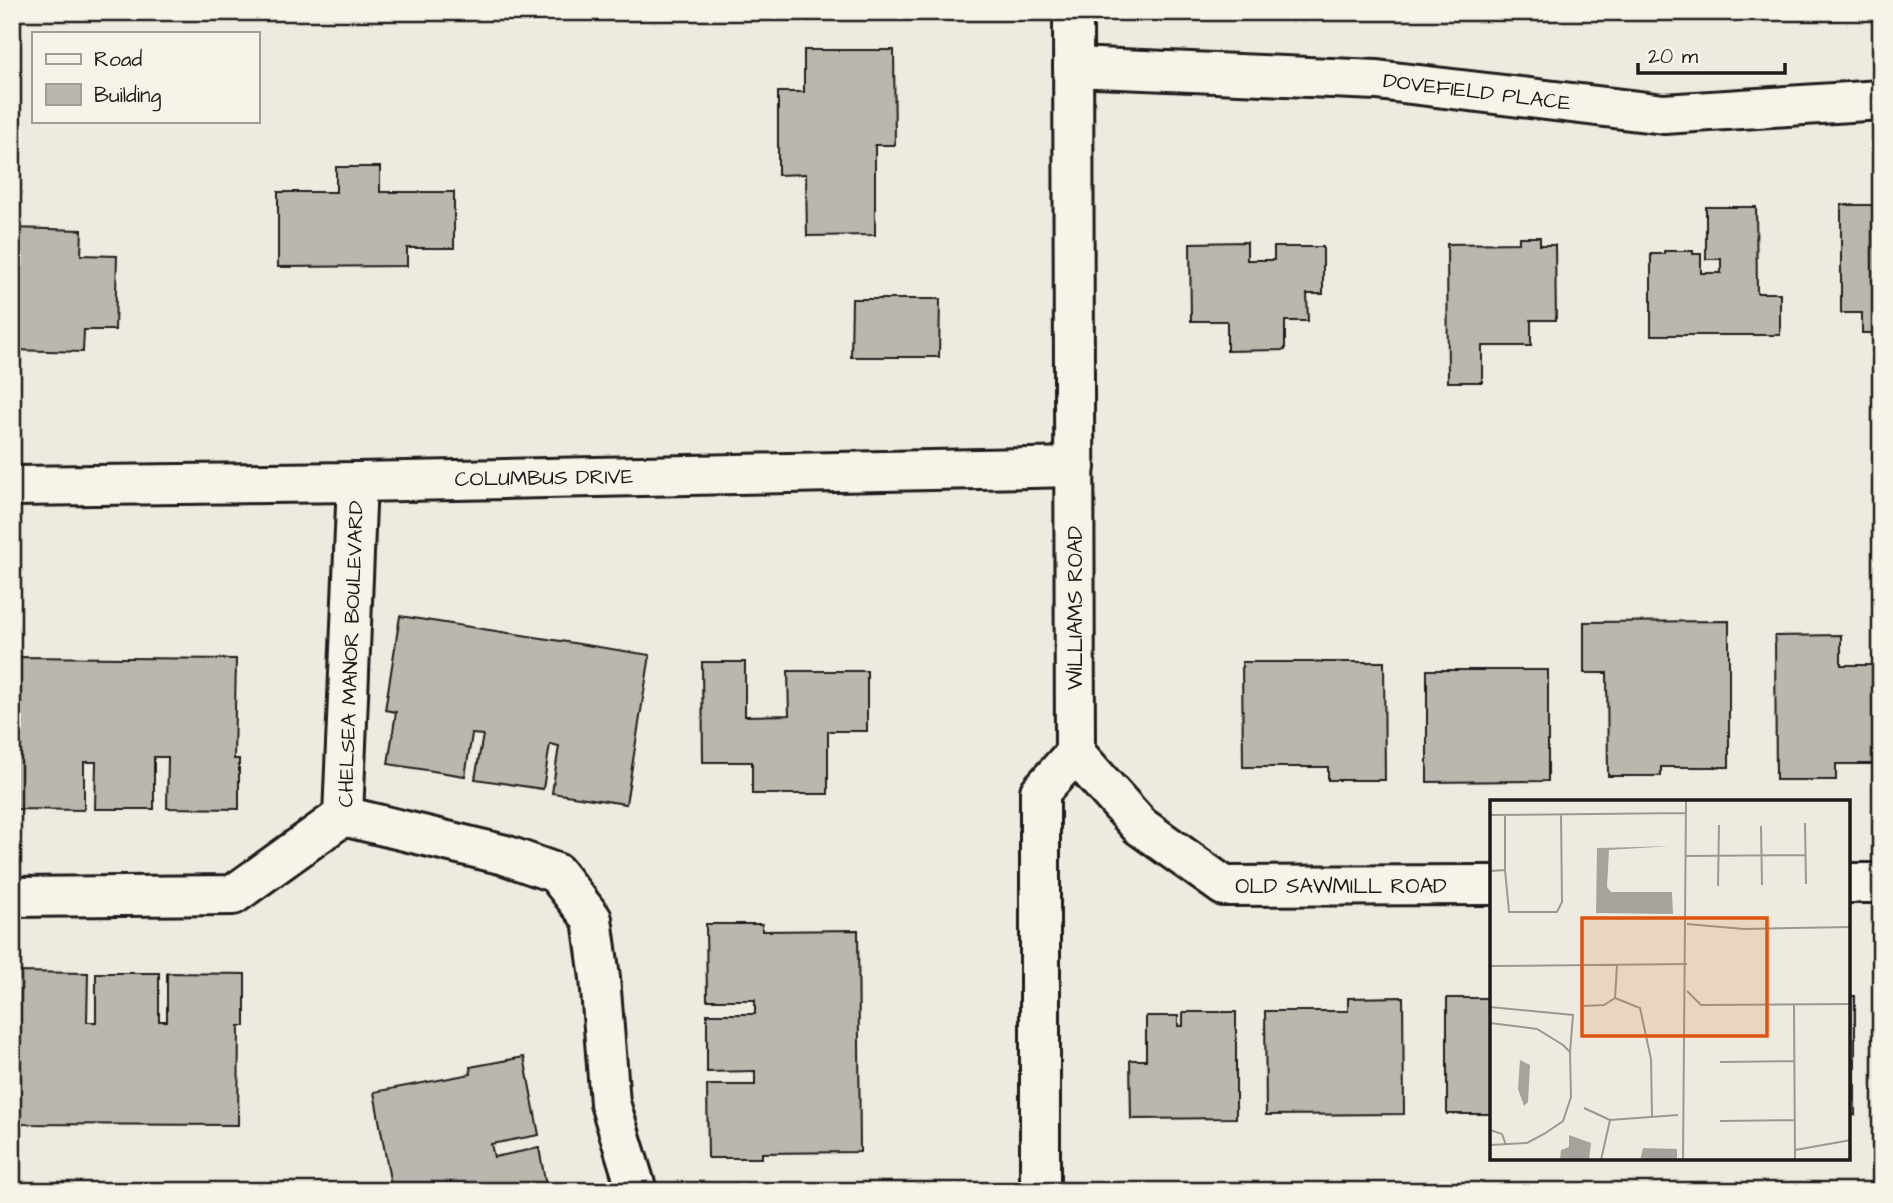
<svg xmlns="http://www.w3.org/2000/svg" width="1893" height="1203" font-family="'Architects Daughter',sans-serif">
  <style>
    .building { fill: #bab7af; stroke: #1c1c1c; stroke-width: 2 }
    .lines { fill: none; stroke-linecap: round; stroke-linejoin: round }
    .street-casing { stroke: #1c1c1c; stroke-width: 44 }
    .street { stroke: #f7f3e8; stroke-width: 38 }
    .labels { text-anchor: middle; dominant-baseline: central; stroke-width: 5; stroke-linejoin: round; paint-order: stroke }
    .street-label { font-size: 21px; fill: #1c1c1c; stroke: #f7f3e8 }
    .inset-road { fill: none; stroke: #9a9892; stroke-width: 2 }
    .view { fill: #de560d; fill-opacity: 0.15; stroke: #de560d; stroke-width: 3.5 }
    .inset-edge { fill: none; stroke: #1c1c1c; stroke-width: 3.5 }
  </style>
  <rect width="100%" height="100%" fill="#eeeae0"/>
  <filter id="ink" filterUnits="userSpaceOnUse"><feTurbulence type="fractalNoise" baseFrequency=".0143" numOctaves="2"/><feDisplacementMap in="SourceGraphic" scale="14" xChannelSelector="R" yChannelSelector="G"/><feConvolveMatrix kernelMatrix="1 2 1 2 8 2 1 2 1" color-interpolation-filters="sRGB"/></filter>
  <g filter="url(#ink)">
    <g class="building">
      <polygon points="804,50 894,50 895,145 875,145 875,235 807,236 806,174 778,175 778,92 804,92"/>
      <polygon points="336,167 380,167 380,192 454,192 454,248 407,248 407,266 278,267 278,192 336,192"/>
      <polygon points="1841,205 1881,205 1881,333 1862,333 1862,313 1841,313"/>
      <polygon points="1706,207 1756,207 1757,293 1780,293 1780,335 1651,335 1651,254 1664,254 1664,251 1693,251 1693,254 1701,254 1701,273 1721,273 1721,259 1706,259"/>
      <polygon points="12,228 82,230 81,255 117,256 115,330 84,330 83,352 12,350"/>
      <polygon points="1519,237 1540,237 1540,245 1555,245 1556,320 1531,320 1531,346 1482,346 1482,382 1448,382 1447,244 1519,243"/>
      <polygon points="1247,242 1247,260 1274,260 1274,247 1323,247 1323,294 1307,294 1308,321 1285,321 1285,350 1227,351 1227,321 1191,321 1190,243"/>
      <polygon points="852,299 940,299 939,357 851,357"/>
      <polygon points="400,616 650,655 626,804 552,793 559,746 550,744 543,789 475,779 483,735 472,734 465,776 388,764 396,712 385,710"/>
      <polygon points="1729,621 1729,767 1661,767 1661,776 1608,776 1607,673 1584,673 1584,622"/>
      <polygon points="1841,635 1841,665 1881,665 1881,764 1836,764 1836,780 1776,780 1775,636"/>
      <polygon points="15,657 236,659 234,759 239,759 239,809 167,808 168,757 154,757 154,809 95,809 96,762 84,762 84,810 12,809"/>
      <polygon points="702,662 745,662 745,716 789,715 788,671 867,671 867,731 828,731 828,794 752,794 752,762 703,762"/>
      <polygon points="1242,662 1384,662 1385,780 1328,780 1328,767 1243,767"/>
      <polygon points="1427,670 1548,670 1548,781 1427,782"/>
      <polygon points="706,924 762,924 762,931 858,930 860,1152 762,1153 762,1158 708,1158 707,1085 755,1085 755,1071 707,1072 707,1014 755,1014 755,1000 707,1000"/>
      <polygon points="12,972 88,973 87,1022 96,1022 96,973 159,973 159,1021 167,1021 167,973 245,974 245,1026 239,1026 238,1125 14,1124 15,1029 12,1029"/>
      <rect x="1849" y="996" width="6" height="119"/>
      <polygon points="1403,997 1404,1114 1266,1115 1265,1011 1348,1011 1348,998"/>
      <rect x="1447" y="998" width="45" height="116"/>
      <polygon points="1183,1012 1236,1012 1236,1118 1131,1119 1130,1060 1146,1060 1146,1016 1178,1016 1178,1026 1183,1026"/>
      <polygon points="524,1057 539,1135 491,1144 494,1157 539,1148 547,1191 392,1191 374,1092 471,1074 470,1067"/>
    </g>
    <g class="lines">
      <defs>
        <g id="street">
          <polyline points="1073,67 1377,80 1664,114 1881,100"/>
          <polyline points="12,486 357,482 1075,467"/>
          <polyline points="1075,753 1140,826 1224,886 1492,885"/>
          <polyline points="343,816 505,855 556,873 592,919 600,978 610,1103 637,1191"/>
          <polyline points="343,816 357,482"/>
          <polyline points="1849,883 1881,883"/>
          <polyline points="12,897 233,895 343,816"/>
          <polyline points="1040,1191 1040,792 1075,753 1073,12"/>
        </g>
      </defs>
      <use href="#street" class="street-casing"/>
      <use href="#street" class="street"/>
    </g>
  </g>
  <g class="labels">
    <g class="street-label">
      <text transform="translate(1477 92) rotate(7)">DOVEFIELD PLACE</text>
      <text transform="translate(544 478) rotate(-1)">COLUMBUS DRIVE</text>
      <text transform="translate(1075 608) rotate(-90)">WILLIAMS ROAD</text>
      <text transform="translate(351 654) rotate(-88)">CHELSEA MANOR BOULEVARD</text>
      <text x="1341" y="886">OLD SAWMILL ROAD</text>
    </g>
  </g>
  <g transform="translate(1490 800)">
    <rect width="360" height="360" fill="#eeeae0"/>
    <path d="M181,46L119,50L117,87L121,92H182L183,114L106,113L107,48ZM30,260L40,265L38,302L34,306L28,289ZM79,335L101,343L99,360H70L71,350L79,347ZM153,348L187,349V360H150Z" fill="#a6a39d"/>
    <path class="inset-road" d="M0,15L196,13M315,23L316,84M271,26L272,85M196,56L315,55M15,70L19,112H67L72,102L71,14M0,71L15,70V14M228,86L229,25M197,124L254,129L361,127M0,166L197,164M197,191L211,205L361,204M125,198L150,208L161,259L162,316M125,198L127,165M304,204L305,360M92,206L114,205L125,198M0,207L83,215L80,252M0,223L47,229L73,245L80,252L81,297L73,321L54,334L37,343L0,345M230,262L304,261M94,308L120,320M120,320L188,315M230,321L304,320M0,330L12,334L16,345M305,350L361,340M111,360L120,320M193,360L196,1"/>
    <path class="view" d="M92,118H277V236H92Z"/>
    <rect width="360" height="360" class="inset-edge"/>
  </g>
  <rect width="1893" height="1203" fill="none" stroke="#f7f3e8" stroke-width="42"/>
  <rect x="21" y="21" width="1851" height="1161" fill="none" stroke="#1c1c1c" stroke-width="2.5" filter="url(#ink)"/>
  <rect x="32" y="32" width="228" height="91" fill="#f7f3e8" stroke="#9f9d96" stroke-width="2"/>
  <rect x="46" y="54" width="35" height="10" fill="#f7f3e8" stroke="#9f9d96" stroke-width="2"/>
  <text x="94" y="66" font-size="21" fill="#1c1c1c">Road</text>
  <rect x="46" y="84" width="35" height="21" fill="#bab7af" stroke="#9f9d96" stroke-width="2"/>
  <text x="94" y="102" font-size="21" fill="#1c1c1c">Building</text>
  <path d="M1638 63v10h147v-10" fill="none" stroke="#1c1c1c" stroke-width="3.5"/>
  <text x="1648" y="63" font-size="21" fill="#1c1c1c" stroke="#f7f3e8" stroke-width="5" paint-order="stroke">20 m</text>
</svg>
